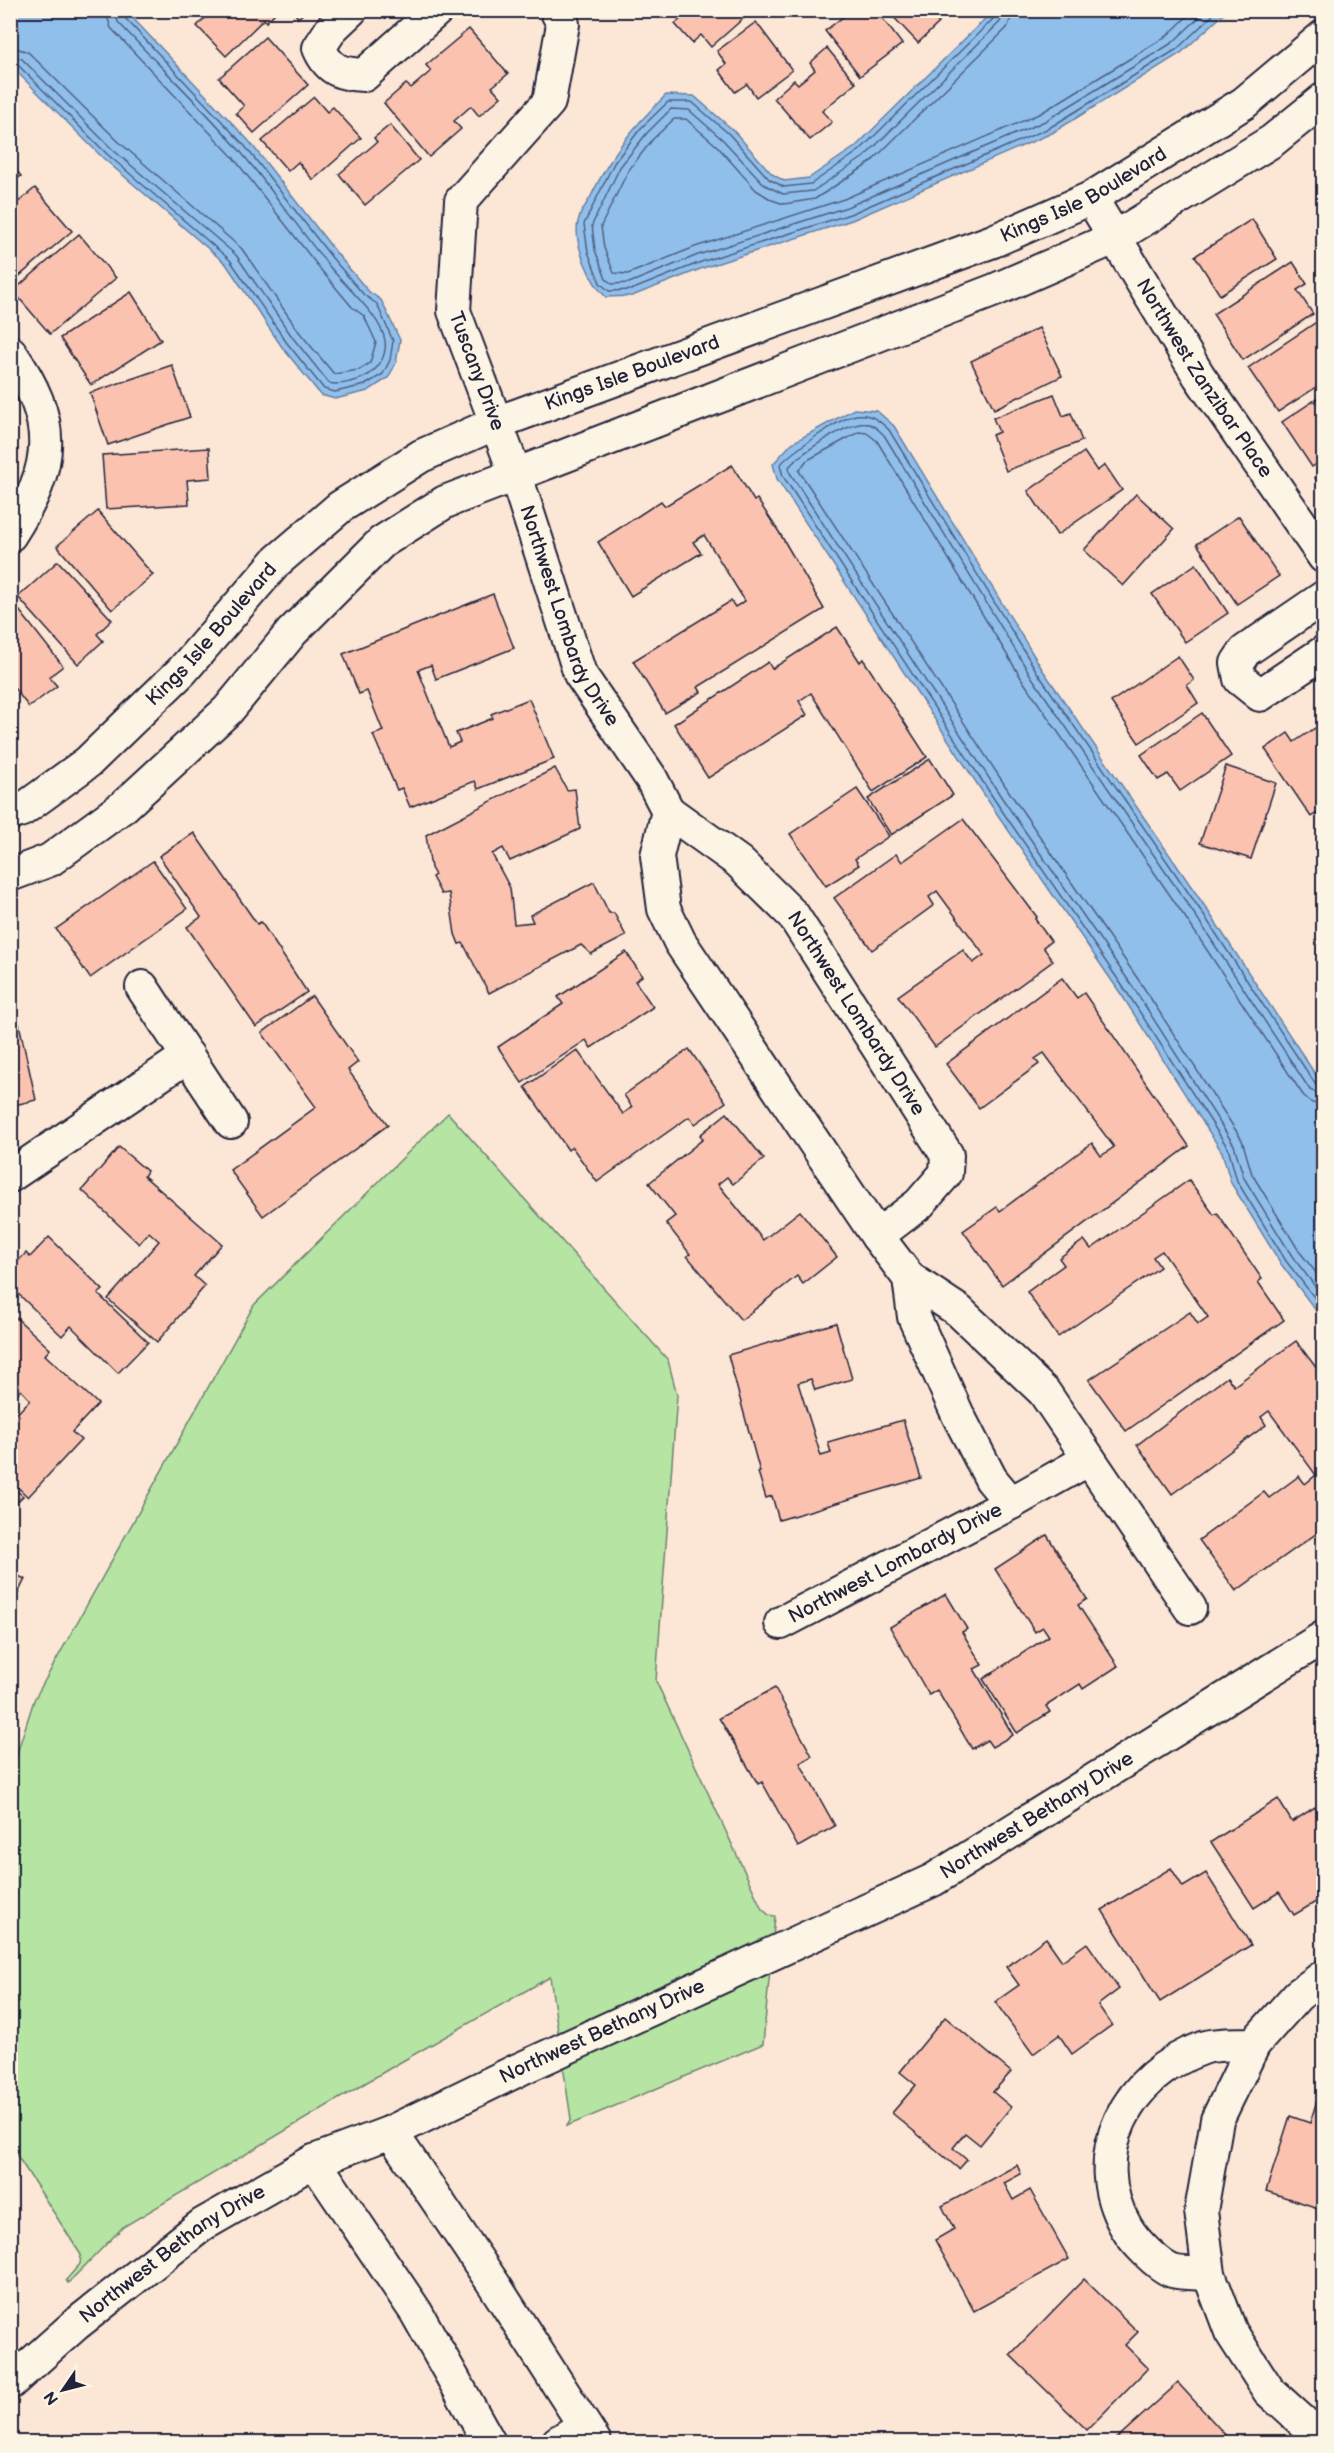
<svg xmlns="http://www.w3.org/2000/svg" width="1334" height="2453" font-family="'Balsamiq Sans',sans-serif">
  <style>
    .green { fill: #b5e4a3; stroke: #6c836f; stroke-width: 1.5 }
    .water { fill: #91bfeb; stroke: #6580a5; stroke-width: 1.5 }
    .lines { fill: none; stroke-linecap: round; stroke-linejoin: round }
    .shore { stroke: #4e6181; stroke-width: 1.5 }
    .building { fill: #fbc3af; stroke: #22223b; stroke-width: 1.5 }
    .street-casing { stroke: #22223b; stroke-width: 36 }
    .street { stroke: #fcf5e5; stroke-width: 32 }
    .labels { text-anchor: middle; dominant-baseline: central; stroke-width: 5; stroke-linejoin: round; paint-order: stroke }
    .street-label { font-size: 20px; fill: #22223b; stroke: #fcf5e5 }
  </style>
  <rect width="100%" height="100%" fill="#fce6d5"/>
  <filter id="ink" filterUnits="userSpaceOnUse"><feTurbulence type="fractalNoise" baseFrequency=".0167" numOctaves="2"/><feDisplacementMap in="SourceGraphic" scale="12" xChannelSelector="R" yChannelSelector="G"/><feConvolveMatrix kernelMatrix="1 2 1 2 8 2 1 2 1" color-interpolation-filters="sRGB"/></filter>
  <g filter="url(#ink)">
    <polygon class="green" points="448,1113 668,1360 677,1395 656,1681 762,1909 769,1915 775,1916 763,2044 567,2126 571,2119 550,1977 399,2063 123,2227 68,2283 66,2280 80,2264 81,2255 11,2146 11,1772 34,1700 254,1305"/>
    <g class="water">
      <polygon points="10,11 126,11 249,141 338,255 368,291 381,300 400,340 396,363 388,378 368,391 335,399 321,395 282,347 226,264 103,158 11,66"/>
      <path d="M993,11H1227L1181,53L1052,133L852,220L703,268L632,296L606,297C591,283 573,244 578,222C579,214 586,205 590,198C612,153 630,130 666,95L694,96L733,130L772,174L784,181L809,178L855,147Z"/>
      <polygon points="854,409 877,411 894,426 1042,669 1208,911 1323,1086 1323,1320 1281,1264 1231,1183 1222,1152 1123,997 991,805 777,479 773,464 792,443"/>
    </g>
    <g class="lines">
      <g class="shore">
        <polyline points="997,10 995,17 859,151 811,184 784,187 769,179 729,134 692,102 668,102 641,128 614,163 584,224 588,252 600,283 609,291 631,290 701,262 850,214 1049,128 1177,49 1218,10"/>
        <polyline points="1005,10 1000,22 864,157 813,191 783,194 765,185 723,140 689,110 671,109 647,133 620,167 592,225 595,250 606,279 612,284 629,283 698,255 847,207 1045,121 1172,43 1207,10"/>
        <polyline points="1014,10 1007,28 870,163 815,199 784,204 772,200 756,190 717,146 686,119 674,119 653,139 628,171 601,226 604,248 614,273 628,274 695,247 844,199 1041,113 1167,36 1194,10"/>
        <polyline points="10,46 28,52 119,142 242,249 300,333 334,374 359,370 370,363 376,342 364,316 352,307 321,270 232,156 111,28 105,10"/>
        <path d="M10,55L22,59L112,149L236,255L293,338L329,383C339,386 358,381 368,375C379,368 387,355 385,341C382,317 345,286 329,266C298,228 271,188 240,151C202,106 158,65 118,22L114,10"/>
        <polyline points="10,62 17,64 107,154 230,260 287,343 324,389 335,392 365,385 383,374 390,360 393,341 377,304 364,295 333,259 244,145 124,17 122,10"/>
        <path d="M1324,1089L1316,1085L1203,914L1037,672L889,430C880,421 871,413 856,415C840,418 791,452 780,465L783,476L996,802L1128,994L1228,1148L1237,1181L1286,1261L1324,1310"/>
        <path d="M1324,1096L1310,1090L1197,918L1031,676L884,435C879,431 875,425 869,424C851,419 801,453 789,467L790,473L1002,798L1135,990L1234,1145L1244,1178L1292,1256L1324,1298"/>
        <polyline points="1324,1105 1312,1103 1303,1095 1189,923 1023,681 877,441 867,433 859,432 806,461 799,471 1010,793 1142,985 1242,1140 1252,1174 1299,1251 1324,1283"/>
      </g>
    </g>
    <g class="building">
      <polygon points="213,10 278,10 266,22 264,19 226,56 197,26"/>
      <polygon points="293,10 307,10 298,18"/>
      <polygon points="677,10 741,10 746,16 711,47 701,35 692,43 675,24 683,17"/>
      <polygon points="852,10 876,10 902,44 860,76 825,31"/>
      <polygon points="887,10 937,10 931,16 939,23 918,43"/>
      <polygon points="756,22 792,70 756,97 747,84 735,92 719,70 726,64 717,51"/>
      <polygon points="469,29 508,74 492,87 501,97 479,116 471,106 454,121 461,129 429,157 384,103 406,84 411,88 431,71 426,65"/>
      <polygon points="265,37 308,85 254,133 236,113 244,106 219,78"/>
      <polygon points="827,48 856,83 822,111 832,122 810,140 774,98 794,80 798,84 815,70 810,63"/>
      <polygon points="314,97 327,112 333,107 361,138 313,180 298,162 288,171 262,141"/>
      <polygon points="390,125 419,160 365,205 339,174 377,142 374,138"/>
      <polygon points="10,163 21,176 10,184"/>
      <polygon points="35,188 72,231 10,284 10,209"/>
      <polygon points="1252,219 1277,259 1220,295 1195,256"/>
      <polygon points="79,234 116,278 50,334 13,291"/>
      <polygon points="1293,262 1307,284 1297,290 1313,314 1243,360 1213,314"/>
      <polygon points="131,292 161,340 91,385 60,338"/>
      <polygon points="1324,317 1324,382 1278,412 1248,368"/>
      <polygon points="1039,328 1062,376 994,409 971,361"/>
      <polygon points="172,365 190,417 108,445 90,393"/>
      <polygon points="1054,394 1063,416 1071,413 1082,441 1006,471 992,435 999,432 993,418"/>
      <polygon points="1324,394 1324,459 1312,467 1282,422"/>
      <polygon points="209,448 211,478 187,480 189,504 106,509 102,455"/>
      <polygon points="1084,452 1097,471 1105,465 1122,490 1057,535 1028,491"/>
      <polygon points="732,465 754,501 757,499 779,532 824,609 698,687 701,692 665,713 633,661 731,601 735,607 745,601 704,535 693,542 701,553 631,596 598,542 661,501 665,506"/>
      <polygon points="1324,472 1324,491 1315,478"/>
      <polygon points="1136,494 1174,529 1123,586 1084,550"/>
      <polygon points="98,511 153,575 112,610 57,546"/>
      <polygon points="1239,516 1279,576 1237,604 1197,544"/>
      <polygon points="58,561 112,620 97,634 103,641 78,664 18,597"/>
      <polygon points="1196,564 1228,613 1185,642 1152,594"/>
      <polygon points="493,594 514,648 436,679 431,665 418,670 449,747 460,742 456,733 493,718 491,714 529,699 554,759 478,789 475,781 410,807 402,788 397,790 373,735 383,731 367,691 359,694 343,654"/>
      <polygon points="12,601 63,666 49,677 57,686 29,707 10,683"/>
      <polygon points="837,627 860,662 863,659 927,757 873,792 811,693 799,701 807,715 708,778 674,724 768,662 772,669"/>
      <polygon points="1178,656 1194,680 1187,685 1198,703 1139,743 1111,702"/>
      <polygon points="1202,713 1231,756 1180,791 1168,774 1158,780 1141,755"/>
      <polygon points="1315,728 1324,741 1324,809 1311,817 1265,749 1288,733 1294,742"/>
      <polygon points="930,759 953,795 891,835 868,799"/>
      <polygon points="1226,766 1276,783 1251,859 1200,843"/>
      <polygon points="555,768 567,790 575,789 580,829 510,861 503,848 492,854 510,888 514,924 533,922 530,915 594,882 609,913 614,913 626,936 591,954 581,945 489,993 463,943 459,944 455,934 449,893 441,894 432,877 435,875 431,868 426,835"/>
      <polygon points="857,789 889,836 855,859 859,865 826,886 790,834"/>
      <polygon points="963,819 1037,917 1035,919 1051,941 1043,947 1053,961 935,1047 898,996 963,950 973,963 984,955 937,891 929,897 934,905 872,950 834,898 896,854 902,862"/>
      <polygon points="194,833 257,924 261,922 307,992 256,1027 187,927 201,917 159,856"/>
      <polygon points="153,861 187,909 90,978 56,929"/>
      <polygon points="1319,918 1324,918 1324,971 1317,971"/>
      <polygon points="626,952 642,976 635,981 653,1007 591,1048 586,1040 522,1083 498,1047 563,1004 558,997"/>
      <polygon points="1062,978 1077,998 1084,993 1189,1146 1002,1285 963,1231 997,1207 1000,1211 1092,1143 1101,1156 1114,1147 1044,1053 1035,1059 1039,1064 979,1108 946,1064"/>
      <polygon points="312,996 358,1062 348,1070 388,1125 263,1216 230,1170 316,1107 262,1033"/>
      <polygon points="10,1002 16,1020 10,1021"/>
      <polygon points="19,1024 36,1100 10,1106 10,1026"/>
      <polygon points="689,1049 726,1102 695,1124 689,1117 597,1182 572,1147 568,1150 525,1087 577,1050 623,1114 632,1107 624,1095"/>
      <polygon points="727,1113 764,1159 733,1184 727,1177 718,1184 763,1240 800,1211 837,1257 803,1284 797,1276 741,1320 687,1256 690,1254 666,1223 675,1216 649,1183 703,1139 700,1135"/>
      <polygon points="119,1147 147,1171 144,1176 222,1244 194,1276 205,1286 157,1342 108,1299 159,1241 149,1232 139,1244 82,1190"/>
      <polygon points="1189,1180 1214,1215 1217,1213 1262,1279 1258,1282 1284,1320 1126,1431 1089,1380 1190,1312 1198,1324 1208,1317 1162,1251 1153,1257 1160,1267 1058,1337 1027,1292 1064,1265 1059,1258 1084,1240 1091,1249"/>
      <polygon points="49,1237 103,1290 98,1294 148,1342 118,1373 71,1326 62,1336 10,1286 10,1269 26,1253 30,1257"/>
      <polygon points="10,1312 50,1349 45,1355 98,1404 72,1432 81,1440 28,1497 10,1480 10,1421 30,1400 21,1390 10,1400"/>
      <polygon points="836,1323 852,1379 815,1390 811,1379 798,1383 821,1456 831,1453 828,1442 903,1420 921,1478 779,1520 772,1496 766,1498 758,1472 760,1472 728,1355"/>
      <polygon points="1296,1341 1324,1378 1324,1528 1236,1591 1199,1540 1264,1492 1269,1498 1299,1476 1305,1484 1316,1475 1269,1411 1261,1417 1266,1425 1172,1494 1137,1445 1227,1377 1234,1386"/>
      <polygon points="10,1485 23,1496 10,1509"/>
      <polygon points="1047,1535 1087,1599 1078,1605 1118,1666 1083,1689 1080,1684 1046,1706 1050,1712 1017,1733 983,1679 1049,1636 1043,1627 1035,1632 995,1569"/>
      <polygon points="10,1572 25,1579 10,1610"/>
      <polygon points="946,1594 967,1629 962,1632 982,1665 974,1669 1013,1735 992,1747 987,1740 972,1749 937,1690 929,1695 890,1627"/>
      <polygon points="775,1688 812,1756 800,1763 835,1826 798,1847 762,1782 758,1784 719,1718"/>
      <polygon points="1278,1799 1292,1822 1315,1807 1324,1822 1324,1897 1294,1915 1279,1892 1254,1908 1211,1842"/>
      <polygon points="1171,1868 1183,1887 1206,1873 1251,1945 1160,2002 1102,1910"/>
      <polygon points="1046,1938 1062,1961 1087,1943 1119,1989 1098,2005 1112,2025 1072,2054 1059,2035 1033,2054 995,2002 1019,1985 1006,1967"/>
      <polygon points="945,2017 1011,2072 993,2092 1011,2107 980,2145 965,2133 953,2148 967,2160 959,2169 892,2113 916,2085 900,2072"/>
      <polygon points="1319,2094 1324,2096 1324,2210 1266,2191 1290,2116 1310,2123"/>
      <polygon points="1017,2165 1021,2174 1004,2183 1013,2200 1030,2190 1069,2259 974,2311 935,2240 954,2229 942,2206"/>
      <polygon points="1084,2279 1138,2332 1125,2345 1148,2368 1087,2430 1010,2355"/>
      <polygon points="1178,2383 1230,2440 1227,2442 1117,2442 1115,2440"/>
    </g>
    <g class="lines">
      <defs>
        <g id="street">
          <path d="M351,10L332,28L319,48C329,71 342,74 364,75L437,10"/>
          <path id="s1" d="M556,10L563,24L549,102L461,201L454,311L516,476L580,674L651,778L668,811L657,856L664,909L680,942L877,1236L909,1278L914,1317L958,1415L991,1479L1011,1503"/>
          <path id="s2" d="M1091,198L1199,376L1324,557"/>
          <path d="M10,352C58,422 56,464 10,535"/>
          <polyline points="1324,597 1245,651 1237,663 1240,679 1260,695 1324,652"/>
          <path id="s3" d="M668,811L739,862L793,915L947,1155L946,1173L919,1204L877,1236"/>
          <path id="s4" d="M10,814L22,810L88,762L182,671L277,561L340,507L421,456L496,423L993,241L1091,198L1244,103L1324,36"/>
          <polyline points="10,875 50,860 124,806 228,710 292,632 382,542 445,502 995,290 1114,238 1272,141 1324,99"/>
          <polyline points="142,987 231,1122"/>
          <polyline points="10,1176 188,1056"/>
          <polyline points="909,1278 959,1311 1044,1392 1190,1608"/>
          <path id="s5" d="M781,1623L1011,1503L1089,1459"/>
          <polyline points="1324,1976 1298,1995 1254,2044 1217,2120 1201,2211 1209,2274 1231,2332 1269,2391 1324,2441"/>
          <polyline points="391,2132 495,2286 595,2442"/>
          <polyline points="314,2161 416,2312 489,2442"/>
          <path d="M1209,2274C1198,2273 1183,2274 1172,2271C1157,2265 1134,2241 1126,2227C1084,2155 1127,2074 1203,2048C1218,2043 1238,2045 1254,2044"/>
          <path id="s6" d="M10,2383L75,2325L202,2225L314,2161L391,2132L520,2069L933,1880L1324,1637"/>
          <polyline points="558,2442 584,2426"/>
        </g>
      </defs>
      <use href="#street" class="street-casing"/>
      <use href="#street" class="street"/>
    </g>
  </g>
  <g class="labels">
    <g class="street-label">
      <text stroke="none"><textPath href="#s4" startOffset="1262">Kings Isle Boulevard</textPath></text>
      <text stroke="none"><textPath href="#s1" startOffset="402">Tuscany Drive</textPath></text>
      <text stroke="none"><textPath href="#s4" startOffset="776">Kings Isle Boulevard</textPath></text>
      <text stroke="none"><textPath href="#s2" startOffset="213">Northwest Zanzibar Place</textPath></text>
      <text stroke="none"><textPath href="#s1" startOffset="664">Northwest Lombardy Drive</textPath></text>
      <text stroke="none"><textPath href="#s4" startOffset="272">Kings Isle Boulevard</textPath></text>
      <text stroke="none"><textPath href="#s3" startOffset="280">Northwest Lombardy Drive</textPath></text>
      <text stroke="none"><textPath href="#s5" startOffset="129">Northwest Lombardy Drive</textPath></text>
      <text stroke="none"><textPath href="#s6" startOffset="1180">Northwest Bethany Drive</textPath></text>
      <text stroke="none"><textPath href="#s6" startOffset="694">Northwest Bethany Drive</textPath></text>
      <text stroke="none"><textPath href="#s6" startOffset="208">Northwest Bethany Drive</textPath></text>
    </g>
  </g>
  <rect width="1334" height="2453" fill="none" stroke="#fcf5e5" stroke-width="36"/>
  <rect x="18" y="18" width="1298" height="2417" fill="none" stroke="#22223b" stroke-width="2" filter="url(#ink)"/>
  <g transform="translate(63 2390) rotate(235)" stroke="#fcf5e5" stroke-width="4.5" paint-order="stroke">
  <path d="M0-4.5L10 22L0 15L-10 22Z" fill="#22223b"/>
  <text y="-9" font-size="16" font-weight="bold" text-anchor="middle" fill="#22223b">N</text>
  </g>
</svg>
